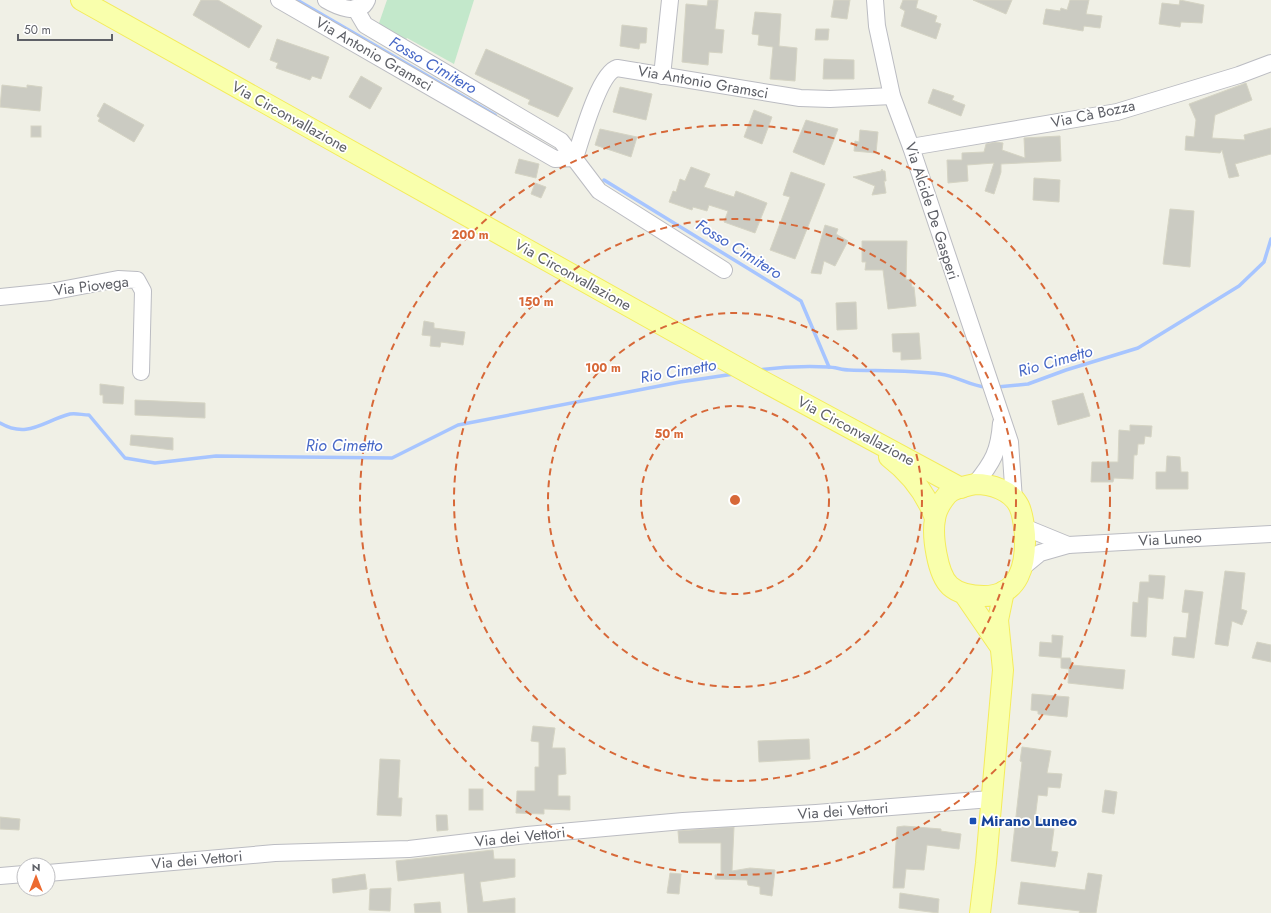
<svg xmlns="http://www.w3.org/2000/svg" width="1271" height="913" font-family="Jost,sans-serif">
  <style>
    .green { fill: #c3e8cb }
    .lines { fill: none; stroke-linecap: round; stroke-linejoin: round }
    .stream { stroke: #a7c5ff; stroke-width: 3.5 }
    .building { fill: #cbcbc2; stroke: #d5d4c4 }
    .minor-casing { stroke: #bbbcc2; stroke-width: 18 }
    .major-casing { stroke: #f4ec5c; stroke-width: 22 }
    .minor { stroke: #fff; stroke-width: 16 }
    .major { stroke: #f9ffac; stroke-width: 20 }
    .ring { fill: none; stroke: #d76838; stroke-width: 2; stroke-dasharray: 7 5 }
    .transit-dot { fill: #1a4fb4; stroke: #fff; stroke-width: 1.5 }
    .labels { text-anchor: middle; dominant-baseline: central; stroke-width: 3.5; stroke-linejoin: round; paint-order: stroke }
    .street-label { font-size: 15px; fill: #5e6067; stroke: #fff }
    .transit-label { font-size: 15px; font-weight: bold; fill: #164399; stroke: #fff; text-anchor: start }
    .water-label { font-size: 16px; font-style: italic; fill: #4667c6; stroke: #fff }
    .centre { fill: #d76838; stroke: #fff; stroke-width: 2 }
    .ring-label { font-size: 12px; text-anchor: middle; font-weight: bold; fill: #d76838; stroke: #fff; stroke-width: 3.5; stroke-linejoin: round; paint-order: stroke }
  </style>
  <rect width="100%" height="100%" fill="#f0f0e6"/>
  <polygon class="green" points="387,0 474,0 454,64 407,38 404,42 378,26"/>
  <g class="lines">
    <g class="stream">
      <polyline points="297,0 495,115"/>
      <polyline points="604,180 801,301 829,367"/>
      <path d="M758,370C780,367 804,366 828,367C835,367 842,370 849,370C879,371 910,370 940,374C957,376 970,386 986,387"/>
      <polyline points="997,387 1028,384 1066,370 1138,348 1239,286 1264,262 1271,239"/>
      <path d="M0,423C28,439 43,421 70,414C76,413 83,415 89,415L125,458L155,463L216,456L392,458L458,425L680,382L734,374"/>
    </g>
  </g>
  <g class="building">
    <polygon points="201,0 218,0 262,26 249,48 193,15"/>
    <polygon points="708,0 718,0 715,29 724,30 722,53 709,52 708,65 682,62 686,4 707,6"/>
    <polygon points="834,0 850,0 847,19 831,17"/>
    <polygon points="903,0 918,0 916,8 937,16 935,22 941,24 936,39 901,26 905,11 900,8"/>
    <polygon points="973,0 1012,0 1006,14"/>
    <polygon points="1070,0 1089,0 1086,14 1102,16 1100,28 1084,26 1083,31 1043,24 1046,9 1060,11 1061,8 1067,10"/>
    <polygon points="1180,0 1204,5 1202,23 1181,22 1180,27 1159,24 1162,3 1179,5"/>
    <polygon points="755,12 781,14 779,46 797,48 795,81 770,79 773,47 758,45 759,35 752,34"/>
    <polygon points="622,25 647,28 646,43 640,43 639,49 620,46"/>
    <polygon points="816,29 829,29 828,40 815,40"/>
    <polygon points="277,39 329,57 321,79 312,76 310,80 276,68 278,63 270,60"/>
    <polygon points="486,49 573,88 558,117 528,104 530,100 475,74"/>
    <polygon points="824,59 854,60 854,79 823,79"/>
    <polygon points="361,76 382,88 370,109 349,97"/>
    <polygon points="1246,83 1252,100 1215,115 1212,138 1245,140 1244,135 1271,128 1271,154 1235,164 1239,176 1229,178 1222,150 1220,153 1185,150 1186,136 1194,137 1196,120 1189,104"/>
    <polygon points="2,85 27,88 27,85 42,87 40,111 0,107"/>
    <polygon points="620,87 652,94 646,120 613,112"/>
    <polygon points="933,89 954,96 952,100 965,105 961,116 928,103"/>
    <polygon points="104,103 144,125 134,142 98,121 100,118 97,116"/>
    <polygon points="754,110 772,117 762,144 744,137"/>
    <polygon points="806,120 838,129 824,165 793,152"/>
    <rect x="31" y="126" width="10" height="11"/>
    <polygon points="600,129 637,137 631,157 595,145"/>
    <polygon points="860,130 878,132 876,153 854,151 855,141 859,142"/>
    <polygon points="1060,136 1061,161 1001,164 1001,172 994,194 985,191 994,163 967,165 968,181 948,183 947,160 962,160 962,153 984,152 986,144 995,142 1003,143 1002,150 1025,158 1024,138"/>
    <polygon points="519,159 539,164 536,178 515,173"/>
    <polygon points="691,167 710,174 704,187 734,197 736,191 767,203 755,233 724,222 728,211 709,205 707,211 693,207 692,210 669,202 673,191 676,192 680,179 685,181"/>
    <polygon points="882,169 883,171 885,171 886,181 884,181 886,193 872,195 875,186 853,177 881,171"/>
    <polygon points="791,172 825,184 795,259 770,250 790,197 783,195"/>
    <polygon points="1034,178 1060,180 1059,202 1033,200"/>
    <polygon points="535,183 546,187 541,198 531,194"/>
    <polygon points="1170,209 1194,211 1190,267 1163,264"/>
    <polygon points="825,225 838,229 836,234 848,241 835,266 824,261 821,274 811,273"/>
    <polygon points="862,241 907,241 906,280 911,279 912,287 914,287 916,306 888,309 883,270 865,270 866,262 862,262"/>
    <polygon points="856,302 857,329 837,330 836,303"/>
    <polygon points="424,321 434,323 434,328 465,332 463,345 441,342 440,347 430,346 431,336 422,335"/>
    <polygon points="919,333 921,359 901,360 901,352 893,352 892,334"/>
    <polygon points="100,384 124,387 123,404 103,403 103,395 100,395"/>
    <polygon points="1083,393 1090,416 1058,425 1052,401"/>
    <polygon points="135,400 205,403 205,418 135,415"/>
    <polygon points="1130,425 1152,426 1151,437 1145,436 1144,444 1138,444 1137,455 1134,455 1133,479 1114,478 1113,482 1091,482 1092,462 1118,462 1119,430 1130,431"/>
    <polygon points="131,435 173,438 173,450 130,445"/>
    <polygon points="1167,456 1180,457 1181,472 1188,472 1188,489 1156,489 1156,472 1166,472"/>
    <polygon points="1225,571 1245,573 1241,609 1247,611 1242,625 1232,621 1228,646 1215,644"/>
    <polygon points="1149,575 1165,576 1163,599 1148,597 1146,637 1131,636 1133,602 1138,603 1140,582 1149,582"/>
    <polygon points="1185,590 1203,592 1194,658 1172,655 1174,637 1186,638 1189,613 1182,612"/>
    <polygon points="1052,635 1063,636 1061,658 1039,656 1040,642 1052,643"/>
    <polygon points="1257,642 1271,645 1271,662 1252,658"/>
    <polygon points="1061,658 1070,658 1072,665 1125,670 1123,689 1068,683 1069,669 1061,668"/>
    <polygon points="1032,694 1069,697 1067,717 1038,714 1038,711 1031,710"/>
    <polygon points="533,726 555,728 552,748 565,748 566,774 558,775 558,796 570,796 570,810 544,809 544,814 516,813 517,791 535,791 535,767 539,767 539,742 531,741"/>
    <polygon points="809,739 810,759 759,762 758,741"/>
    <polygon points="1022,747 1051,751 1047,773 1062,774 1060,788 1048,787 1047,796 1038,795 1035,819 1044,819 1043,828 1054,829 1051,851 1058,852 1055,867 1011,861 1022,762 1020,761"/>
    <polygon points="380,759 400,760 398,798 402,798 401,816 377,815"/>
    <rect x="469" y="789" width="14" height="21"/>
    <polygon points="1105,790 1117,792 1114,814 1102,812"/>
    <polygon points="436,815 447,815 448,830 437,831"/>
    <polygon points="0,817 20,819 19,830 0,829"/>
    <polygon points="904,826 941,829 941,831 961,834 959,849 927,845 924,870 906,869 904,888 893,888 897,827"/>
    <polygon points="734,827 732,871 750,868 775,870 772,896 760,894 760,887 748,885 747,880 715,879 715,875 721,874 721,843 679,843 678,831"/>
    <polygon points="493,850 494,859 515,859 515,877 480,882 483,902 515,898 515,913 468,913 464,873 398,881 396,861"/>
    <polygon points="670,873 681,874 679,894 667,893"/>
    <polygon points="1088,873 1102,875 1096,913 1079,913 1080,911 1018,904 1021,882 1085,890"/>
    <polygon points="365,874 367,889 333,893 332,879"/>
    <polygon points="391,888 390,911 369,910 370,889"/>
    <polygon points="900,893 939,899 938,913 899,908"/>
    <polygon points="440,902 441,913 415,913 414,904"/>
  </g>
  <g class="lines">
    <defs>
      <g id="minor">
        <polyline points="279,0 555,159 575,158"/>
        <path d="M326,0C336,6 360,17 367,0"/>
        <polyline points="875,0 877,26 892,96 911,147 1010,442 1014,500"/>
        <polyline points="355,8 365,25 561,141 599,191 724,270"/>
        <polyline points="662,76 670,0"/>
        <polyline points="911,147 1117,112 1239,75 1271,63"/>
        <path d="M575,158C581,140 599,73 617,68L800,98L830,99L892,96"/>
        <polyline points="0,297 50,292 118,279 137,280 143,291 141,372"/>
        <path d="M975,484C993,462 999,451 1001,423"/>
        <polyline points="1024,527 1068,545"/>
        <polyline points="1023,567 1040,553 1068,545 1271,534"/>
        <polyline points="48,873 275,853 409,849 527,835 683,821 816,813 991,799"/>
        <polyline points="0,876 24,874"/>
      </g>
      <g id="major">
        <polyline points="81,0 757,378 961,488"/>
        <path d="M889,457C910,473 926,494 935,518"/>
        <path d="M975,484C991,484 1011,490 1019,506C1023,514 1024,526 1025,535C1026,564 1020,596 984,596C972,596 959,594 950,586C937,574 932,535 935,519C936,511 942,501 947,495C953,488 967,486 975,484Z"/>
        <polyline points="964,594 999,645"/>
        <polyline points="980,913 986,863 1003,670 998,620 1004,591"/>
      </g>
    </defs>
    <use href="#minor" class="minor-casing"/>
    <use href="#major" class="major-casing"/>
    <use href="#minor" class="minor"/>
    <use href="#major" class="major"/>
  </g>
  <g class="ring">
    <circle cx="735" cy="500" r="94"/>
    <circle cx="735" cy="500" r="187"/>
    <circle cx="735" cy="500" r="281"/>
    <circle cx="735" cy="500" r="375"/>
  </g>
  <rect class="transit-dot" x="969" y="817" width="8" height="8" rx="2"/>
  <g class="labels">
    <g class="street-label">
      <text transform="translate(374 54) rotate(30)">Via Antonio Gramsci</text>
      <text transform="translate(703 82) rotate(10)">Via Antonio Gramsci</text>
      <text transform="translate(1093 114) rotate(-12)">Via Cà Bozza</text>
      <text transform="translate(290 117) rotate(29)">Via Circonvallazione</text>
      <text transform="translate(932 211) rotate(72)">Via Alcide De Gasperi</text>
      <text transform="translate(573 275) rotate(29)">Via Circonvallazione</text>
      <text transform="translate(91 286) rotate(-7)">Via Piovega</text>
      <text transform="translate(856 431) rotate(28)">Via Circonvallazione</text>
      <text transform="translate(1170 539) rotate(-3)">Via Luneo</text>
      <text transform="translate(843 811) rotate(-4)">Via dei Vettori</text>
      <text transform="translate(520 837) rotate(-6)">Via dei Vettori</text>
      <text transform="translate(197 860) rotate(-5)">Via dei Vettori</text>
    </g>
    <g class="transit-label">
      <text x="981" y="821">Mirano Luneo</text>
    </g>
    <g class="water-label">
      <text transform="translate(433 65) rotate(30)">Fosso Cimitero</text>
      <text transform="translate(739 249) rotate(32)">Fosso Cimitero</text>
      <text transform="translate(1055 361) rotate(-16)">Rio Cimetto</text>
      <text transform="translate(678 371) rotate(-10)">Rio Cimetto</text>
      <text x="344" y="445">Rio Cimetto</text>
    </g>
  </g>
  <circle cx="735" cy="500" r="6" class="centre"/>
  <g class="ring-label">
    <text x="470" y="239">200 m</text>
    <text x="536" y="306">150 m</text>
    <text x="603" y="372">100 m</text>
    <text x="669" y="438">50 m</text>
  </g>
  <g transform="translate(36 877)"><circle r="19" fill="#ffffff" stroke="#bfbfc2"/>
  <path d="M0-3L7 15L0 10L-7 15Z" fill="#ec6a30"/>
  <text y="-6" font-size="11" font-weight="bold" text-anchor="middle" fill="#5e6067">N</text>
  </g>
  <path d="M18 34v6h94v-6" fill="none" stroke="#5e6067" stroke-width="2"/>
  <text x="24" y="34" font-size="12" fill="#5e6067" stroke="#ffffff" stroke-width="3" paint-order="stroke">50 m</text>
</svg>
